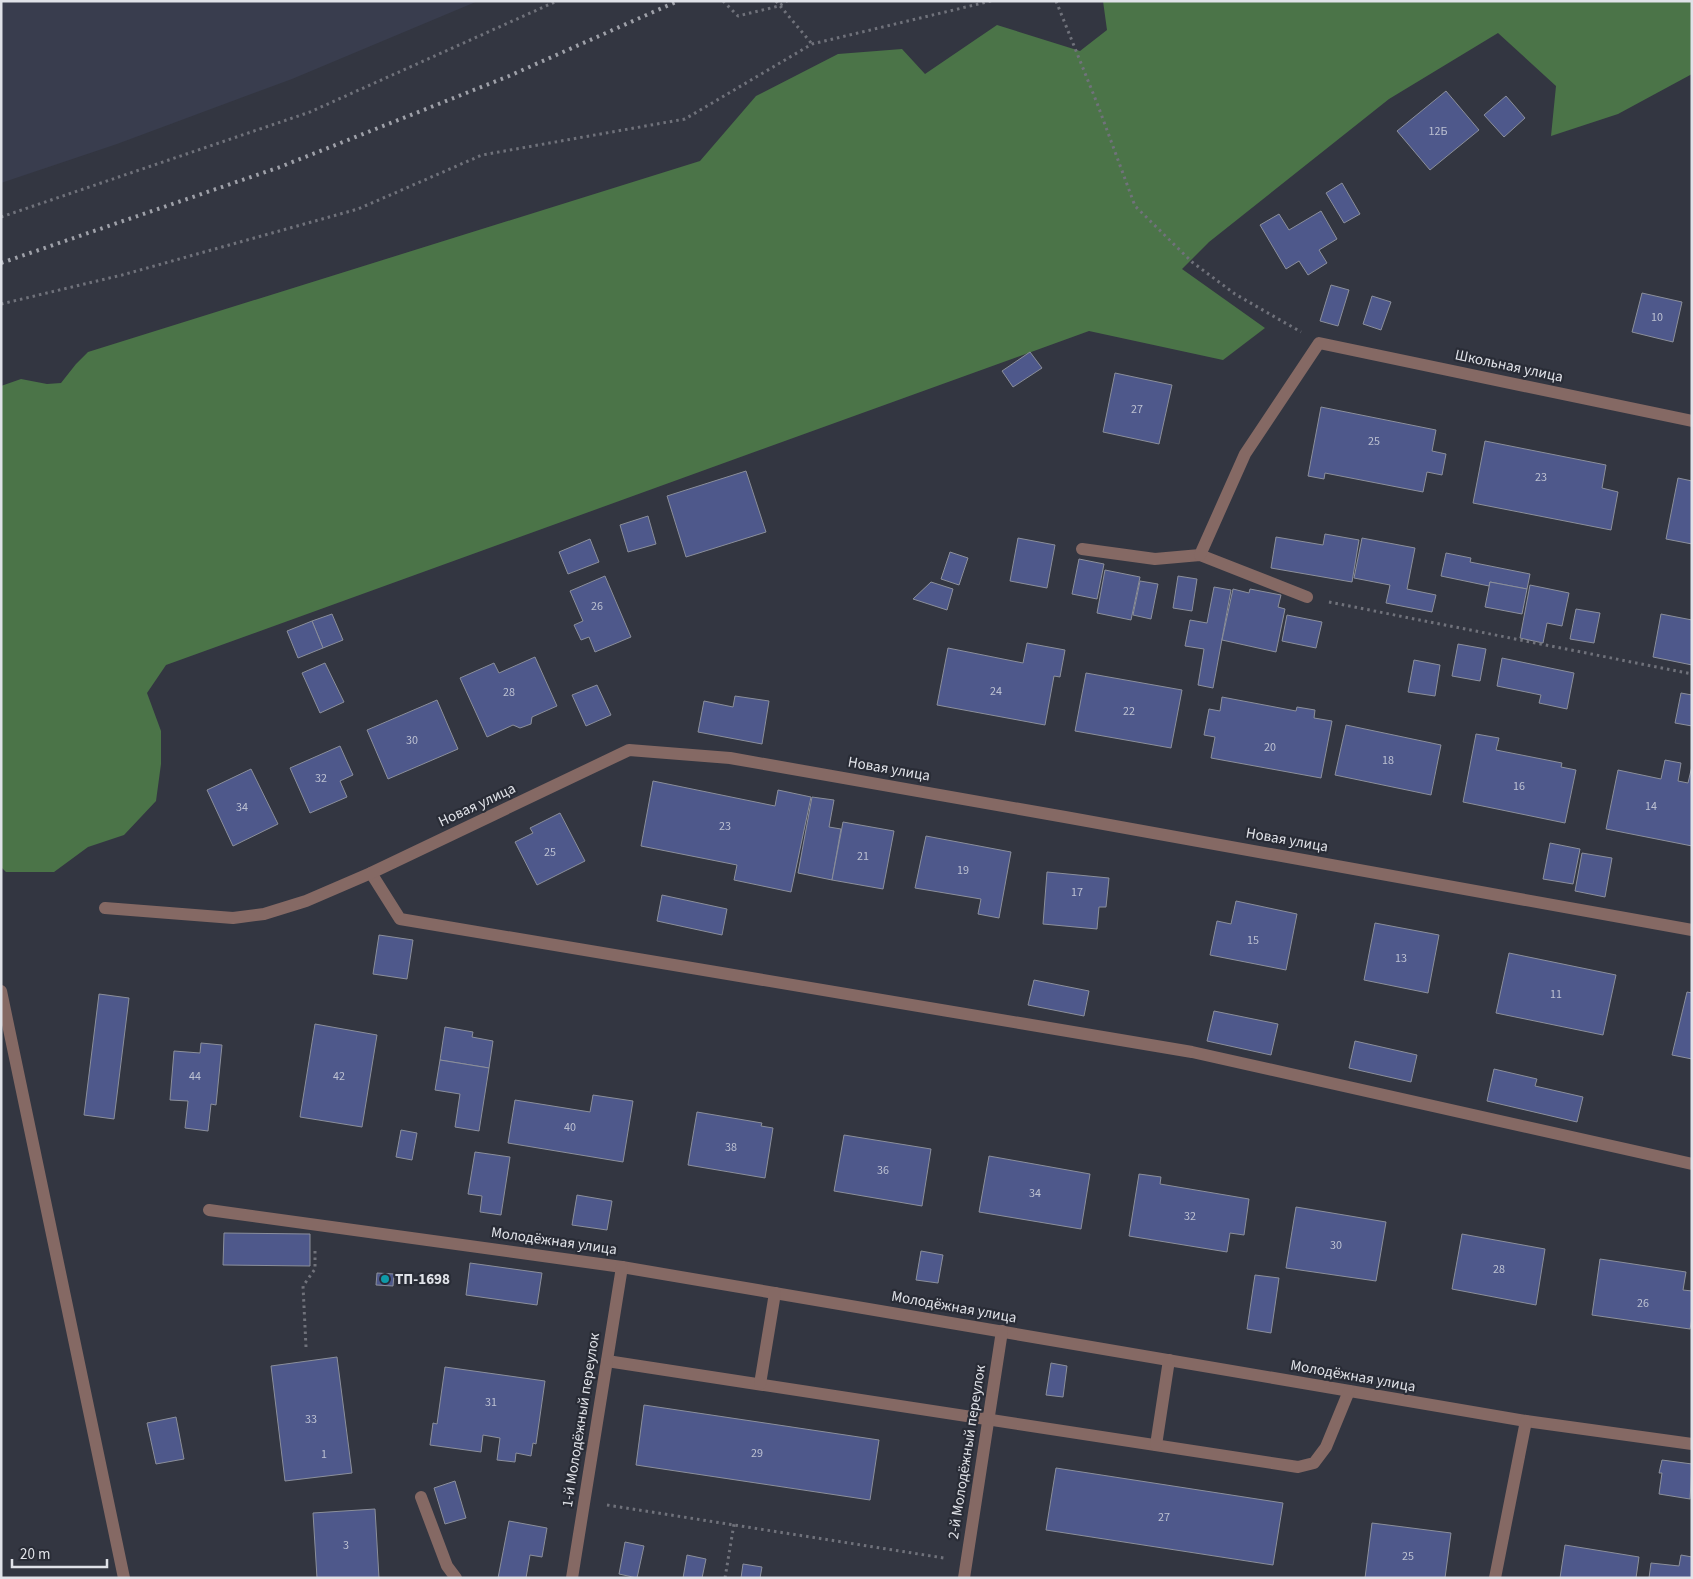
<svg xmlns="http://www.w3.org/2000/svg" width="1693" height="1579" font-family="'Source Sans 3',sans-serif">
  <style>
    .built { fill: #393d4e }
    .forest { fill: #4b7448 }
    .building { fill: #4e588b; stroke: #8b8f9b }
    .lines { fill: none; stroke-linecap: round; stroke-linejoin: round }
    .path { stroke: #70727b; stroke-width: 3; stroke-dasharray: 2.5 4; stroke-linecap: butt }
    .minor { stroke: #856964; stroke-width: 12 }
    .rail { stroke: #9fa1a9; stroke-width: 4; stroke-dasharray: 2.5 5; stroke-linecap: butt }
    .culture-dot { fill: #0f9aa8; stroke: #292c36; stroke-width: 2 }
    .labels { text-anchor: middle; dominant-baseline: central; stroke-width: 4.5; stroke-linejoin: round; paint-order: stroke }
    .number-label { font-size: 12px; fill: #bcc0d1 }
    .street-label { font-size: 15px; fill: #e0e2e8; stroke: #292c36 }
    .poi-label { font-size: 15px; font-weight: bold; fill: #e0e2e8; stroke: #292c36; text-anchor: start }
  </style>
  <rect width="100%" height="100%" fill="#333641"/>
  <polygon class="built" points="1,1 478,1 292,79 117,144 1,183"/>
  <polygon class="forest" points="1103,1 1692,1 1692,74 1618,114 1551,136 1556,86 1498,33 1389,99 1209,242 1182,269 1265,328 1223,360 1089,331 166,665 147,693 161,731 161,764 156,801 124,835 88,847 54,872 6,872 1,867 1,386 21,379 47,384 61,383 76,364 88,352 700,161 756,96 838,54 902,49 925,74 997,25 1080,51 1107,30"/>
  <g class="building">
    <polygon points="1446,91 1479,130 1430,170 1397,131"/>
    <polygon points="1506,96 1525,118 1504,137 1484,115"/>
    <polygon points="1342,183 1360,214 1344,223 1326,193"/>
    <polygon points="1321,211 1337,239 1319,250 1327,263 1308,275 1299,261 1286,269 1260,225 1279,214 1289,230"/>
    <polygon points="1331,285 1349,290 1338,326 1320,321"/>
    <polygon points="1642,293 1682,302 1673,342 1632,332"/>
    <polygon points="1372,296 1391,302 1381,330 1363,324"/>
    <polygon points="1030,352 1042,368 1013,387 1002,371"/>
    <polygon points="1115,373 1172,385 1159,444 1103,432"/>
    <polygon points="1321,407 1436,430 1432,451 1446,454 1442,475 1427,472 1423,492 1325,473 1324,479 1308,476"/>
    <polygon points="1485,441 1606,465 1602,488 1618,492 1611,530 1473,503"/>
    <polygon points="746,471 766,532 686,557 667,496"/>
    <polygon points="1678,478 1692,481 1692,544 1666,539"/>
    <polygon points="648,516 656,544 628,552 620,525"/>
    <polygon points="1325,534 1359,540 1352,582 1271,568 1276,537 1323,545"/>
    <polygon points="1018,538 1055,545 1047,588 1010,581"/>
    <polygon points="1362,538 1415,548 1407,589 1436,595 1432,612 1386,603 1390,585 1354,578"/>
    <polygon points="590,539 599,562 568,574 559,552"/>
    <polygon points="950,552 968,558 959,585 941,579"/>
    <polygon points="1446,553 1471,558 1470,562 1530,574 1527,589 1490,582 1489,586 1441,576"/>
    <polygon points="1079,559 1104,564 1097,599 1072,594"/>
    <polygon points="1105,570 1140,577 1131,620 1097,613"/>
    <polygon points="605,576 631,637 595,652 589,637 581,640 574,625 583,621 570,591"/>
    <polygon points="1178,576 1197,579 1192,611 1173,608"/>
    <polygon points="1140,581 1158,584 1151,619 1133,615"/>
    <polygon points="931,582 953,589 947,610 913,599"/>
    <polygon points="1490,582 1527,589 1522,614 1485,607"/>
    <polygon points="1530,585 1569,593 1562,626 1547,623 1543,643 1520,638"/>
    <polygon points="1214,587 1231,590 1213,688 1198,685 1204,649 1185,646 1190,620 1207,623"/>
    <polygon points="1233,589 1249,593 1250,589 1281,595 1278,607 1285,609 1276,652 1222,640"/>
    <polygon points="1576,609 1600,613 1594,643 1570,639"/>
    <polygon points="332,614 343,640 323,648 312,621"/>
    <polygon points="1661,614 1692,620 1692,665 1653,657"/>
    <polygon points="1287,615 1322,622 1316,648 1282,641"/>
    <polygon points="312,621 323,648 298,658 287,631"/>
    <polygon points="1027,643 1065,650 1060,677 1054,676 1045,725 937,705 948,648 1023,663"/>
    <polygon points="1458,644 1486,649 1480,681 1452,676"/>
    <polygon points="535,657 557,706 532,717 531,724 520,728 513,725 487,737 460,678 494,663 499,673"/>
    <polygon points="1502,658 1574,673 1567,709 1539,703 1541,695 1497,686"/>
    <polygon points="1414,660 1440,665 1435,696 1408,692"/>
    <polygon points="325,663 344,702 320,713 302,673"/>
    <polygon points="1086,673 1182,690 1171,748 1075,731"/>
    <polygon points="597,685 611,715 586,726 572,695"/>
    <polygon points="1681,693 1692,695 1692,726 1675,723"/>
    <polygon points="735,696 769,701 762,744 698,732 704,701 733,707"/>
    <polygon points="1222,697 1296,711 1297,707 1315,710 1314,718 1332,721 1321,778 1211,758 1215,737 1204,735 1209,709 1220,711"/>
    <polygon points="437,700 458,749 388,779 367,730"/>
    <polygon points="1346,725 1441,745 1431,795 1335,775"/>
    <polygon points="1476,734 1499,738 1496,750 1562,763 1561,767 1576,770 1565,823 1463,802"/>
    <polygon points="340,746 353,775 340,781 347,797 310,813 290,768"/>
    <polygon points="1665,760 1681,763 1678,781 1688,783 1692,766 1692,846 1606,829 1618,770 1661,779"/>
    <polygon points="251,769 278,824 233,846 207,790"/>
    <polygon points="653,781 775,806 778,790 811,797 791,892 734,880 737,865 641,846"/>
    <polygon points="812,797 834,800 829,827 841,829 832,880 798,873"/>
    <polygon points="560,813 585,861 537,885 515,842 533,833 530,828"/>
    <polygon points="843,822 894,831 883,889 832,880"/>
    <polygon points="926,836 1011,852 999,918 978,914 981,899 915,888"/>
    <polygon points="1550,843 1580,849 1573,884 1543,879"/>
    <polygon points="1582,853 1612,858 1605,897 1575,891"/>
    <polygon points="1047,872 1109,878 1106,907 1099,907 1097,929 1043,924"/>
    <polygon points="662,895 727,909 722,935 657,921"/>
    <polygon points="1236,901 1297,914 1286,970 1210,955 1217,921 1231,924"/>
    <polygon points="1375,923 1439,935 1428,993 1364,980"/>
    <polygon points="379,935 413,940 407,979 373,974"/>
    <polygon points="1509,953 1616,975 1603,1035 1496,1013"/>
    <polygon points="1034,980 1089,991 1084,1016 1028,1005"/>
    <polygon points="1687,992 1692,993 1692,1059 1672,1055"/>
    <polygon points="99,994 129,998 114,1119 84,1115"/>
    <polygon points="1214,1011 1278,1024 1271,1055 1207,1041"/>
    <polygon points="315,1024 377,1035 362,1127 300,1117"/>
    <polygon points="445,1027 473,1032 472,1037 493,1041 489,1068 440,1060"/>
    <polygon points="1355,1041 1417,1055 1411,1082 1349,1068"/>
    <polygon points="201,1043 222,1045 216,1105 211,1104 208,1131 185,1128 188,1101 170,1100 174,1051 200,1053"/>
    <polygon points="440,1060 489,1068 479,1131 455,1127 460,1094 435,1090"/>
    <polygon points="1494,1069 1537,1079 1535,1086 1583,1097 1577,1122 1487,1101"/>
    <polygon points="593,1095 633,1101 623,1162 508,1143 515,1100 590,1112"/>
    <polygon points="697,1112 762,1123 761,1126 773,1128 765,1178 688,1165"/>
    <polygon points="401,1130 417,1133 412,1160 396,1157"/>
    <polygon points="844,1135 931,1149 922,1206 834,1191"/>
    <polygon points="475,1152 510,1157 501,1215 480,1212 482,1196 468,1194"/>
    <polygon points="989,1156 1090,1174 1081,1229 979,1212"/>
    <polygon points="1139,1174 1161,1177 1160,1184 1249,1199 1244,1235 1230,1233 1227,1252 1129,1236"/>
    <polygon points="577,1195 612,1201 607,1230 572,1225"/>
    <polygon points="1296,1207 1386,1222 1376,1281 1286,1268"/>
    <polygon points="224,1233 310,1234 310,1266 223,1265"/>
    <polygon points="1462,1234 1545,1249 1536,1305 1452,1289"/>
    <polygon points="921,1251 943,1255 938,1283 916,1280"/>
    <polygon points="1600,1259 1686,1272 1683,1290 1692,1291 1692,1318 1690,1329 1592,1315"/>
    <polygon points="470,1263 542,1273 537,1305 466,1295"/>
    <polygon points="377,1273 394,1274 393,1286 376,1285"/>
    <polygon points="1255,1275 1279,1278 1271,1333 1247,1329"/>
    <polygon points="337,1357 352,1473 285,1481 271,1366"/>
    <polygon points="1051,1363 1067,1366 1063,1397 1046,1395"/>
    <polygon points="445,1367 545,1381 536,1444 533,1443 531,1456 516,1453 515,1462 497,1460 500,1438 483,1435 481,1452 430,1445 433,1423 437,1424"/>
    <polygon points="644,1405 879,1440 870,1500 636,1465"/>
    <polygon points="176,1417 184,1459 156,1464 147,1423"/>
    <polygon points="1662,1460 1692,1464 1690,1499 1659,1494 1662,1473 1659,1473"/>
    <polygon points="1056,1468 1283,1503 1273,1565 1046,1530"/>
    <polygon points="455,1481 466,1518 445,1524 434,1488"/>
    <polygon points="375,1509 379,1578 317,1578 313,1513"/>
    <polygon points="509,1521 547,1528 542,1557 530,1555 526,1578 498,1578"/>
    <polygon points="1372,1523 1451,1533 1445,1578 1365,1578"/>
    <polygon points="625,1542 644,1546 637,1578 619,1574"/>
    <polygon points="1565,1545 1639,1557 1636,1578 1560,1578"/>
    <polygon points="687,1555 706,1559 702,1578 683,1578"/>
    <polygon points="1681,1555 1692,1557 1692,1578 1649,1578 1651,1563 1679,1566"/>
    <polygon points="743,1564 762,1567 760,1578 741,1578"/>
  </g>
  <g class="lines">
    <g class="path">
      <polyline points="723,1 738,16 779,6 787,1"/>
      <polyline points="776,1 812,44"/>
      <polyline points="1056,1 1097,103 1135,206 1192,262 1235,294 1301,332"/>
      <polyline points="1,217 310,112 557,1"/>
      <polyline points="1,304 122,275 358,209 482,155 685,119 812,44 991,1"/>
      <polyline points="1329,602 1692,674"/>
      <polyline points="306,1347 303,1286 315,1269 315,1248"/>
      <polyline points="607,1505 944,1558"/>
      <polyline points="725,1578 734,1524"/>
    </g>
    <g class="minor">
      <polyline points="1082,549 1155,559 1200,555 1307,597"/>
      <polyline points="1200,555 1245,454 1319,343 1692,421"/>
      <polyline points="371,873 400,919 1192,1052 1692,1164"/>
      <polyline points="105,908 233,918 264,914 306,901 371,873 629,750 730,758 1065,817 1692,930"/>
      <polyline points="1,991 124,1578"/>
      <polyline points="209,1210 622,1267 1526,1421 1692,1444"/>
      <polyline points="607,1361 1298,1467 1314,1463 1326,1447 1349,1391"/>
      <polyline points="760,1384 775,1293"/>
      <polyline points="1156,1445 1169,1360"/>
      <polyline points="421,1497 447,1566 456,1578"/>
      <polyline points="572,1578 622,1267"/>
      <polyline points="964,1578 1002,1331"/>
      <polyline points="1495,1578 1526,1421"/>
    </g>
    <polyline class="rail" points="1,263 280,167 509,76 678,1"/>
  </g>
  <circle class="culture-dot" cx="385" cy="1279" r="5"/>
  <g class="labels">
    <g class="number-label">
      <text x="1438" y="131">12Б</text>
      <text x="1657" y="317">10</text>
      <text x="1137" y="409">27</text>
      <text x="1374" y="441">25</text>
      <text x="1541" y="477">23</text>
      <text x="597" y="606">26</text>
      <text x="996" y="691">24</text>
      <text x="509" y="692">28</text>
      <text x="1129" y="711">22</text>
      <text x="412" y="740">30</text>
      <text x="1270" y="747">20</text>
      <text x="1388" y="760">18</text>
      <text x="321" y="778">32</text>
      <text x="1519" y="786">16</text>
      <text x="1651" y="806">14</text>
      <text x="242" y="807">34</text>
      <text x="725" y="826">23</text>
      <text x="550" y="852">25</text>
      <text x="863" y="856">21</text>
      <text x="963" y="870">19</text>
      <text x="1077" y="892">17</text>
      <text x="1253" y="940">15</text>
      <text x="1401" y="958">13</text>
      <text x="1556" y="994">11</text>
      <text x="195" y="1076">44</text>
      <text x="339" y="1076">42</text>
      <text x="570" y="1127">40</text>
      <text x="731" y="1147">38</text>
      <text x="883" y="1170">36</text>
      <text x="1035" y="1193">34</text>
      <text x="1190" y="1216">32</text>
      <text x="1336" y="1245">30</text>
      <text x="1499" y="1269">28</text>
      <text x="1643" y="1303">26</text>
      <text x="491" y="1402">31</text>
      <text x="311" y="1419">33</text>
      <text x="757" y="1453">29</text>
      <text x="324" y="1454">1</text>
      <text x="1164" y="1517">27</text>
      <text x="346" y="1545">3</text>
      <text x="1408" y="1556">25</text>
    </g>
    <g class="street-label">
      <text transform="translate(1509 366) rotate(12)">Школьная улица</text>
      <text transform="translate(889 769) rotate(10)">Новая улица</text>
      <text transform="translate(477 805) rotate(-25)">Новая улица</text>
      <text transform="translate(1287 840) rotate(10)">Новая улица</text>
      <text transform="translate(554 1241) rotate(8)">Молодёжная улица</text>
      <text transform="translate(954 1307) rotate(10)">Молодёжная улица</text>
      <text transform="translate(1353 1376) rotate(10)">Молодёжная улица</text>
      <text transform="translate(581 1420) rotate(-81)">1-й Молодёжный переулок</text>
      <text transform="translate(967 1452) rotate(-81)">2-й Молодёжный переулок</text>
    </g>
    <g class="poi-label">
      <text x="395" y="1279">ТП-1698</text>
    </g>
  </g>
  <rect width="1693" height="1579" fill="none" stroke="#e0e2e8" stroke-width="5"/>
  <path d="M12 1559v8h95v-8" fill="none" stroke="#e0e2e8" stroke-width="2.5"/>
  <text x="20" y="1559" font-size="15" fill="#e0e2e8" stroke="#292c36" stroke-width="4" paint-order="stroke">20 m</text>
</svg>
